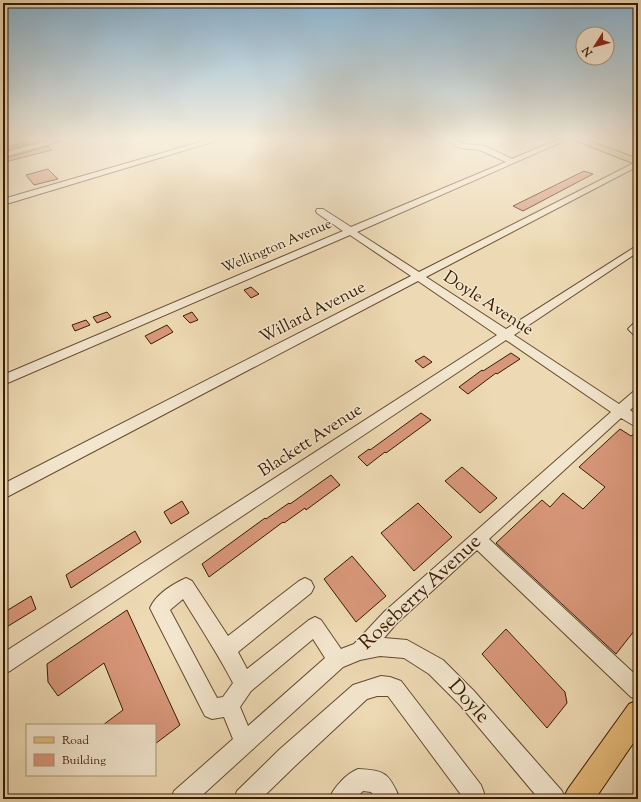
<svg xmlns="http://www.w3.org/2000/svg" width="641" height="802" font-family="'Sorts Mill Goudy',serif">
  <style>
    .building { fill: #d9977a; stroke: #381c03 }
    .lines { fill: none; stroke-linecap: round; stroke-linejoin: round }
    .minor-casing { stroke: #654b2f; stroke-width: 2 }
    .major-casing { stroke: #381c03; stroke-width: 2 }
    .minor { fill: #f3e6ce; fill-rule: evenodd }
    .major { fill: #e6bc7a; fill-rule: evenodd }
    .labels { text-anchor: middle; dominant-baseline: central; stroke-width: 3; stroke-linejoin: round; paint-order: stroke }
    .far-street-label { font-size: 14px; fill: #381c03; stroke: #f3e6ce }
    .street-label { font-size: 17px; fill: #381c03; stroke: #f3e6ce }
    .near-street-label { font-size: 20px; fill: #381c03; stroke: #f3e6ce }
  </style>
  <rect width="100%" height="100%" fill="#edd9b3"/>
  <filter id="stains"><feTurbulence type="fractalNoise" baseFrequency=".005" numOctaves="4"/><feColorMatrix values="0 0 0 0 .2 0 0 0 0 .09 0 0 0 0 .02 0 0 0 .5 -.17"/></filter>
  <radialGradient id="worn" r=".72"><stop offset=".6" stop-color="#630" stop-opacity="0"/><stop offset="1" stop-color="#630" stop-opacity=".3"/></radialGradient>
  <g class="building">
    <polygon points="33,140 42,141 3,151 3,148"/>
    <polygon points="48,146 52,150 5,162 3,159"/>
    <polygon points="48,169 58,179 34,185 26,175"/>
    <polygon points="584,171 593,174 523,211 513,206"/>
    <polygon points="251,287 259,294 251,298 244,290"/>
    <polygon points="107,312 111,317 97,323 93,317"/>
    <polygon points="192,312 198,320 190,323 183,316"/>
    <polygon points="86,320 90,325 75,331 72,325"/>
    <polygon points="167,325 173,332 151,344 145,336"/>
    <polygon points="511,353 520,359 497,374 496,373 468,394 459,387 482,370 483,371"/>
    <polygon points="424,356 432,362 423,368 415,361"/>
    <polygon points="421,413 431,420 386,453 385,452 367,466 358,457 369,449 370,450"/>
    <polygon points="620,429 631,436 634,434 638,437 638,626 616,654 496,543 542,500 550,507 563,493 583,509 605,487 579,467"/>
    <polygon points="462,467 497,498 480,513 445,481"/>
    <polygon points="331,475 340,485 306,510 305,508 284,523 283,522 209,577 202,564 265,518 266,519 289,503 290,504"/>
    <polygon points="182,501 189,513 171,524 164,512"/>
    <polygon points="418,503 452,537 414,571 381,533"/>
    <polygon points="135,531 141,542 71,588 66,575"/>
    <polygon points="352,556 386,596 356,622 324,579"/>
    <polygon points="31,596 36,609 5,628 3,613"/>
    <polygon points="127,610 180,725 155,744 155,725 103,725 123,710 104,663 58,696 48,682 47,664"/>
    <polygon points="506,629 565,692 567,703 547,728 482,654"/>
  </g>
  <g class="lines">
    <defs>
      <g id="minor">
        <polygon points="51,140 64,140 3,157 3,153"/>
        <polygon points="207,140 219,140 3,205 3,199"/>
        <path d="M446,140H456L464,144L485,146L512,159L556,140H566L357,232L419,272L638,161V166L426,277L506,329L638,245V252L514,335L619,404L633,392L638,390V403L630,410L638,416V428L621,418L489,539L638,677V700L631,697L477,550L396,624L384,638L407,640L443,660L474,691L562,791L565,799H539L460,705L429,674L404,658L380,656L360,660L343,667L198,799H171L174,791L233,739L224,717L212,719L205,716L153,614L150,608C156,594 173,584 186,578L192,581L228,636L299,581L305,578L311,581L314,587L311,593L238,652L247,669L309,620L315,617L321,620L341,649L354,644L384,612L611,412L506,340L10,671L3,674V653L497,335L418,281L3,499V484L411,276L350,235L3,385V375L343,231L317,213L316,211L317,209H323L351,227L506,162L480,150L460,148ZM183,599C200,627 218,654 233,683L223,697L217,698L170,610ZM313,639L325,658L248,726L240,707L251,691Z"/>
        <polygon points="638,322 638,336 634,335 628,329 634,323"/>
        <polygon points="381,676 390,677 401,681 481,785 484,793 484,799 462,799 462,796 388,696 377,696 367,699 296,765 261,799 234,799 237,791 280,749 353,685"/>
        <path d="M358,769C385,770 389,773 400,799H376L371,792L363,791L355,799H329C334,787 346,774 358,769Z"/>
      </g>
      <g id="major">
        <polygon points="574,140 587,140 638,159 638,165"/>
        <polygon points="638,700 638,736 595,799 563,799 568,789 629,704"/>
      </g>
    </defs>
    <use href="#minor" class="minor-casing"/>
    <use href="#major" class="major-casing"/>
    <use href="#minor" class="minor"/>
    <use href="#major" class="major"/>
  </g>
  <linearGradient id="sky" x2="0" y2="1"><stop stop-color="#8ab6d4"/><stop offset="0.55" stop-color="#f7eedd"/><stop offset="1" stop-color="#f7eedd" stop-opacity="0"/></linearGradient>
  <rect width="641" height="253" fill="url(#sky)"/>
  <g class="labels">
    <g class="far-street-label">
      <text transform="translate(277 247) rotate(-23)">Wellington Avenue</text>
    </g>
    <g class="street-label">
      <text transform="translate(488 304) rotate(33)">Doyle Avenue</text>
      <text transform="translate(313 313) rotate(-27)">Willard Avenue</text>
      <text transform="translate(311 441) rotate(-33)">Blackett Avenue</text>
    </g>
    <g class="near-street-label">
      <text transform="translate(421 593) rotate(-43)">Roseberry Avenue</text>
      <text transform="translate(468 702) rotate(48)">Doyle</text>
    </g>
  </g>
  <rect width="641" height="802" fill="none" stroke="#edd9b3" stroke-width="16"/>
  <rect x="4" y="4" width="633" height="794" fill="none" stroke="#381c03" stroke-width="2"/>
  <rect x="8" y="8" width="625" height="786" fill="none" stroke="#381c03"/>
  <rect x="26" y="724" width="130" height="52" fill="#f3e6ce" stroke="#a8957d"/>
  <rect x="34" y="737" width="20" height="6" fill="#e6bc7a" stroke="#a8957d"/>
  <text x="62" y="744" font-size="12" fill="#381c03">Road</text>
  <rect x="34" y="754" width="20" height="12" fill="#d9977a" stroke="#a8957d"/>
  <text x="62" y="764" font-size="12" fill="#381c03">Building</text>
  <g transform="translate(595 46) rotate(234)"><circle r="19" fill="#f3e6ce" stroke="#a8957d"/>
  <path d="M0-3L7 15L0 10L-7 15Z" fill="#8f2418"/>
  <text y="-6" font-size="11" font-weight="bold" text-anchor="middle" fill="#381c03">N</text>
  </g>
  <rect width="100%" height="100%" filter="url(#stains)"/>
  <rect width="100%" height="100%" fill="url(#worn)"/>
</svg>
